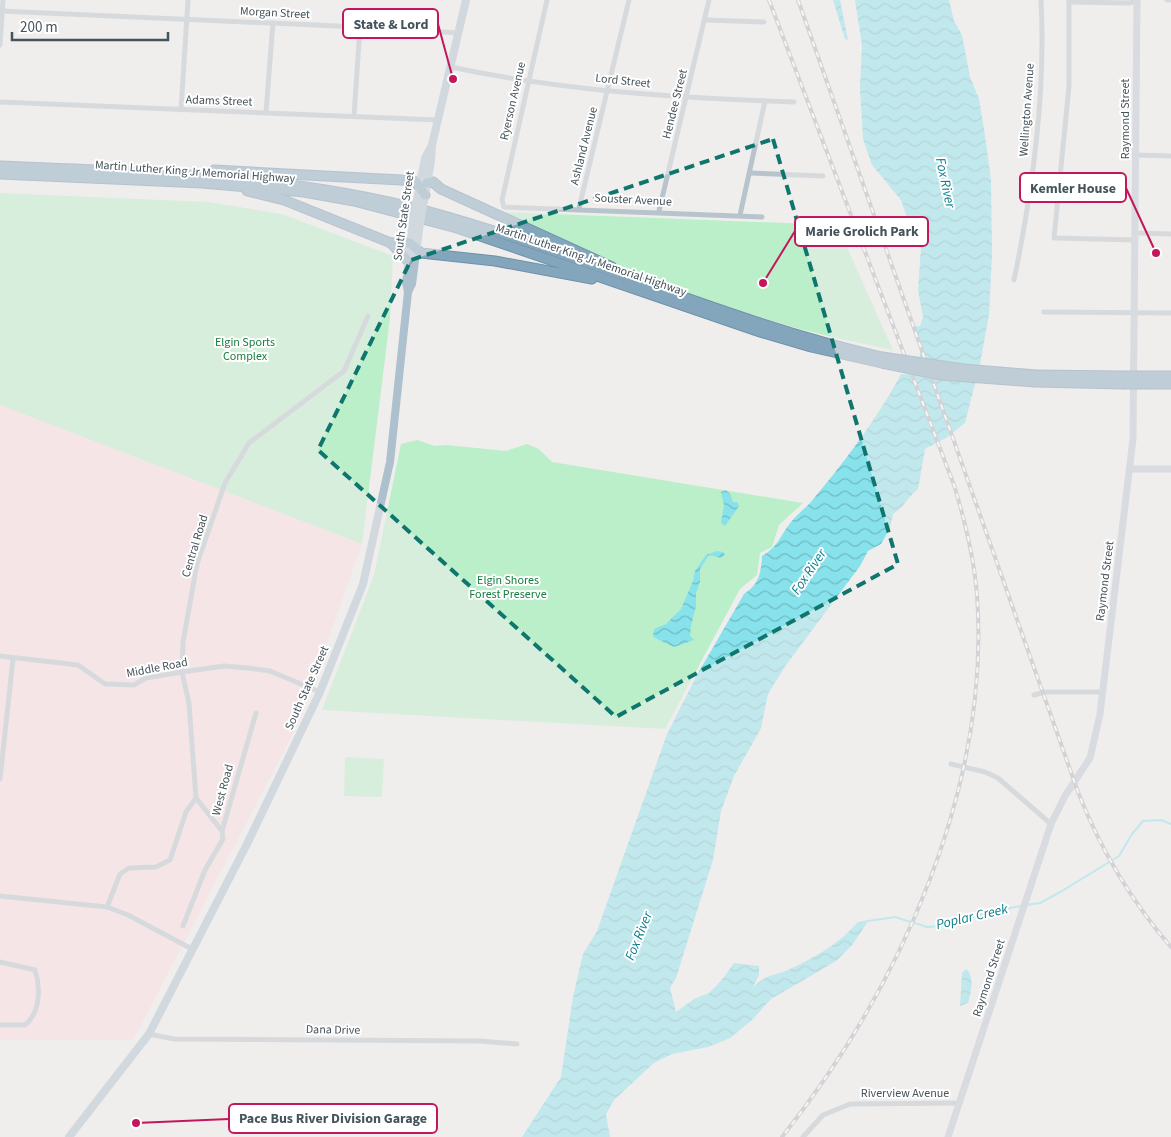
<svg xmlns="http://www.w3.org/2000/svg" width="1171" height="1137" font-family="'Source Sans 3',sans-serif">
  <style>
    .medical { fill: #fbdcdd }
    .park { fill: #baefc9 }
    .water { fill: url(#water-waves) }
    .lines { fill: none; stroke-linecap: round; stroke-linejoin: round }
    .stream { stroke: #87e2ec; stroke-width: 2 }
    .highway-casing { stroke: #6f91a9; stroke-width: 11 }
    .street { stroke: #b8c4cb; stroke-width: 5 }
    .secondary { stroke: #bac8d2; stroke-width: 7 }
    .primary { stroke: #acc0cd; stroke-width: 8 }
    .highway { stroke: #84a6bd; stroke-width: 9 }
    .rail-casing { stroke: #afb4b8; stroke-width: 4 }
    .rail { stroke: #fff; stroke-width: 2; stroke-dasharray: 5.5; stroke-linecap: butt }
    .highway-bridge-casing { stroke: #6f91a9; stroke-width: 11; stroke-linecap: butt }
    .primary-bridge { stroke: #acc0cd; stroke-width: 8 }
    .highway-bridge { stroke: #84a6bd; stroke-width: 9 }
    .marked { fill: none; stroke: #0f766e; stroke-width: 4; stroke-dasharray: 10 6; stroke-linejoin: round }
    .labels { text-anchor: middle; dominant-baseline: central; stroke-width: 4; stroke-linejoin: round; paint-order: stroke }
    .street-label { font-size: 12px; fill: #45535b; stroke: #fff }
    .park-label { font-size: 12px; fill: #167d3e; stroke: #fff }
    .water-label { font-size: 14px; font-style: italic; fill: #0c7e8b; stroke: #fff }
    .leader { fill: none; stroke: #c2185b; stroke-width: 2 }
    .callout-dot { fill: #c2185b; stroke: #fff; stroke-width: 2 }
    .callout { fill: #fff; stroke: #c2185b; stroke-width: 2 }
    .callout-label { font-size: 14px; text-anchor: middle; font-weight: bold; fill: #45535b }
  </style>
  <defs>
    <pattern id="water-waves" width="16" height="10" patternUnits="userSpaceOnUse" patternTransform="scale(1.25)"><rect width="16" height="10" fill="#87e2ec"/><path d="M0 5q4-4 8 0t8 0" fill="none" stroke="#70bac2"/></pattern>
  </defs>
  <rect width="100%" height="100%" fill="#f0eded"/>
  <polygon class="medical" points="0,397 362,544 299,722 133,1040 0,1040"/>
  <g class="park">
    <polygon points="0,193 209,202 282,214 393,256 390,318 362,544 0,405"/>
    <path d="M504,212L837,225L893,350C805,333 717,308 635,272C591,253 547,232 504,212Z"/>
    <polygon points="417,440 435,446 446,445 506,451 527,444 539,449 552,462 803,503 779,525 772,547 760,553 757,575 740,589 665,729 322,710 374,575 401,444"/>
    <polygon points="345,757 384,759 382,797 344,796"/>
  </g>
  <g class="water">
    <polygon points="833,0 840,0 848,40 845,39"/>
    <path d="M855,0H949L954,21L962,35L970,77L979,99L985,135L991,181L992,255L989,315L980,364L965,423L946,438L925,449L918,489C908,497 904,507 893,514L890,528L881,544L868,551L860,566L786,665L768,694L761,728L734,776L721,811L713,860L676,978L670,988L676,1012L694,999L709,993L721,981L734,963L759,966V975L753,987C769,973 771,977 788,970C817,956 836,946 858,922L869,920L852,945L836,961L771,999L752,1020L730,1038L708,1047L672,1054L654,1063L614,1100L606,1114L610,1137H522L561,1077L573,997L583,954L597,931L667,734L697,675L744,594C759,584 761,574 762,556C778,547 780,536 791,522C797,515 804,509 810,503C841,467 879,416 901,374C904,374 909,375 912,373C926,364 918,338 914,326H920L923,317L918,290L921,248L914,238L901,200L872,165L863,139L860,88L862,45Z"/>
    <polygon points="726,490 730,494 733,502 737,502 739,506 725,526 721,523 724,505 721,492"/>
    <polygon points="717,551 723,552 725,555 721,558 709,555 700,569 700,582 696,593 696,606 691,626 690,636 694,640 674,647 655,638 653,636 654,629 666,624 681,609 693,581 695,571 706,555"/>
    <path d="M966,969C975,976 971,993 968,1003L960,1006L962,973Z"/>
  </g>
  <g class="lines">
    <g class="stream">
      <polyline points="1026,905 1040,903 1062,891 1119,856 1132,834 1143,821 1161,820 1171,824"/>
      <polyline points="868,921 895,917 927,927 942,926 993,911 1021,906"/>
    </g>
    <defs>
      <g id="highway">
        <path d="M0,166C146,172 288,174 430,212C583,254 727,322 882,357"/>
        <polyline points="214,170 401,180 416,182 425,195"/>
        <polyline points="0,174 202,183 304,192 354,201 457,228 760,332 811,347 882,363"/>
        <polyline points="427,183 433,182 441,189 612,267"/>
        <polyline points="247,191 284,200 391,243 408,261"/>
        <polyline points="391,243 410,243 421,253 495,261 592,279"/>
        <polyline points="1036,375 1122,376"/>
        <polyline points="1148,376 1171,376"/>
        <polyline points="1035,382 1122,384"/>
        <polyline points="1147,384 1171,384"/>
      </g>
    </defs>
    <use href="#highway" class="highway-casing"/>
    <g class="street">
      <polyline points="547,0 502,200 504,207 762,217"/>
      <polyline points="1069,0 1069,86 1054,238 1136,240"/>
      <polyline points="1167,0 1171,0"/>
      <polyline points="1069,2 1130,3 1138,0"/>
      <polyline points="0,11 381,28 458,33"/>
      <polyline points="706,20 764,22"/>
      <polyline points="0,45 3,0"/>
      <path d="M451,67C563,91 679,98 794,102"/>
      <polyline points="0,102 438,120"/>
      <polyline points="181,110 188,0"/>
      <polyline points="266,112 273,23"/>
      <polyline points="354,116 360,27"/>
      <polyline points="1136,155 1171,156"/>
      <polyline points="750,173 823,176"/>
      <polyline points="579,208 629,0"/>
      <polyline points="659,211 709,0"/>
      <polyline points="740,215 765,101"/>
      <polyline points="1136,233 1171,234"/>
      <path d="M1014,280C1033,189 1046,94 1041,0"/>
      <polyline points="1044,312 1171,313"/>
      <polyline points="0,656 78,665 105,684 134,685 146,678 182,672 224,666 248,668 270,671 320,692"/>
      <polyline points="1034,695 1045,692 1103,692"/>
      <polyline points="951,764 985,772 998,778 1051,824"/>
      <polyline points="0,779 13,659"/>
      <polyline points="222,831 196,798 189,703 182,672 183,642 197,564 225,483 249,443 344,371 368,316"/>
      <polyline points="0,896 107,907 128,915 192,949"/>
      <polyline points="107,907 120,874 129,868 156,867 170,860 186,812 196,798"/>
      <polyline points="183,926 205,870 223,839 222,831 256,713"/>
      <path d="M0,962L35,970C41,988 40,1013 25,1025H0"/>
      <polyline points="149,1034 174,1039 480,1041 517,1044"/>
      <polyline points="803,1137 823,1115 850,1104 960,1103"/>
    </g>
    <g class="secondary">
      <polyline points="1131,469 1171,469"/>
      <polyline points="948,1137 1051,824 1065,796 1090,758 1100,714 1133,439 1137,0"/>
    </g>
    <g class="primary">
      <polyline points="416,205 425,158 431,147"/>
      <polyline points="423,206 431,161 432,145 466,0"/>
      <polyline points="408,292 412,284 420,223"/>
      <polyline points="69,1137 149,1034 247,844 320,692 363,584 390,462 408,292 406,283 413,221"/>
    </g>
    <use href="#highway" class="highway"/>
    <defs>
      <g id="rail">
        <path d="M769,0L954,485C965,521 974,557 977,595C991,788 899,989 782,1137"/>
        <path d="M798,0L1078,792C1100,848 1131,901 1171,947"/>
      </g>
    </defs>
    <use href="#rail" class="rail-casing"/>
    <use href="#rail" class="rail"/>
    <defs>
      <g id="highway-bridge">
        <polyline points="882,357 963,369 1036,375"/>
        <polyline points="882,363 941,375 1035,382"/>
        <polyline points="1122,376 1148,376"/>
        <polyline points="1122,384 1147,384"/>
      </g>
    </defs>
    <use href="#highway-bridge" class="highway-bridge-casing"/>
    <g class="primary-bridge">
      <polyline points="413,221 416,205"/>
      <polyline points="420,223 423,206"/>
    </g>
    <use href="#highway-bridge" class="highway-bridge"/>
  </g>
  <path d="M0 0H1171V1137H0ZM773,139L898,564L616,717L318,450L411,260Z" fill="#f0eded" fill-opacity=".55" fill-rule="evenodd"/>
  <path class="marked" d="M773,139L898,564L616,717L318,450L411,260Z"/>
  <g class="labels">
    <g class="street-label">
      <text transform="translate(275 13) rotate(3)">Morgan Street</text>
      <text transform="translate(623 81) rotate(6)">Lord Street</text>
      <text transform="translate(219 101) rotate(2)">Adams Street</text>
      <text transform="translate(513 101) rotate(-77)">Ryerson Avenue</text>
      <text transform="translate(675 104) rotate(-76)">Hendee Street</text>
      <text transform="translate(1027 110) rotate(-86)">Wellington Avenue</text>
      <text transform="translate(1125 119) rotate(-90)">Raymond Street</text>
      <text transform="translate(584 146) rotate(-76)">Ashland Avenue</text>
      <text transform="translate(195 172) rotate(4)">Martin Luther King Jr Memorial Highway</text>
      <text transform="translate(633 200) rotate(3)">Souster Avenue</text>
      <text transform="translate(404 216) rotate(-82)">South State Street</text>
      <text transform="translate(591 260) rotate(19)">Martin Luther King Jr Memorial Highway</text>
      <text transform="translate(195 546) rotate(-73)">Central Road</text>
      <text transform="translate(1105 581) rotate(-83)">Raymond Street</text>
      <text transform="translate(157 668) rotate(-11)">Middle Road</text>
      <text transform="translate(307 688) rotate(-66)">South State Street</text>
      <text transform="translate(223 790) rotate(-75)">West Road</text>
      <text transform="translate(989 978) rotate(-72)">Raymond Street</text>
      <text transform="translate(333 1030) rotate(1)">Dana Drive</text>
      <text x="905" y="1093">Riverview Avenue</text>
    </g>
    <g class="park-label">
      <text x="245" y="342">Elgin Sports<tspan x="245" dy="14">Complex</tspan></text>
      <text x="508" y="580">Elgin Shores<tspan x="508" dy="14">Forest Preserve</tspan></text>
    </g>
    <g class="water-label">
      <text transform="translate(945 183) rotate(78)">Fox River</text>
      <text transform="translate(809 572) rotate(-56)">Fox River</text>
      <text transform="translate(972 917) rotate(-13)">Poplar Creek</text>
      <text transform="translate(639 936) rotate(-68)">Fox River</text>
    </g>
  </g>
  <path class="leader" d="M453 79L438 24M1156 253L1126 188M763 283L795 231M136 1123L229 1119"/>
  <g class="callout-dot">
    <circle cx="453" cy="79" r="5"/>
    <circle cx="1156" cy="253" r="5"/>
    <circle cx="763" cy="283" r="5"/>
    <circle cx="136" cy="1123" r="5"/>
  </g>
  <g class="callout">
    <rect x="343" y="9" width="95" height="29" rx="5"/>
    <rect x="1020" y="173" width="106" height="29" rx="5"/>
    <rect x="795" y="217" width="133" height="29" rx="5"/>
    <rect x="229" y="1104" width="208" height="29" rx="5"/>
  </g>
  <g class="callout-label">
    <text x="391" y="29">State &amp; Lord</text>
    <text x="1073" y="193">Kemler House</text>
    <text x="862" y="236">Marie Grolich Park</text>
    <text x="333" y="1123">Pace Bus River Division Garage</text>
  </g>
  <path d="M12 32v8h156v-8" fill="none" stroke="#45535b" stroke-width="2.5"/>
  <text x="20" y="32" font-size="15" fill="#45535b" stroke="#ffffff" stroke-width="4" paint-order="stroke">200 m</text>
</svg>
